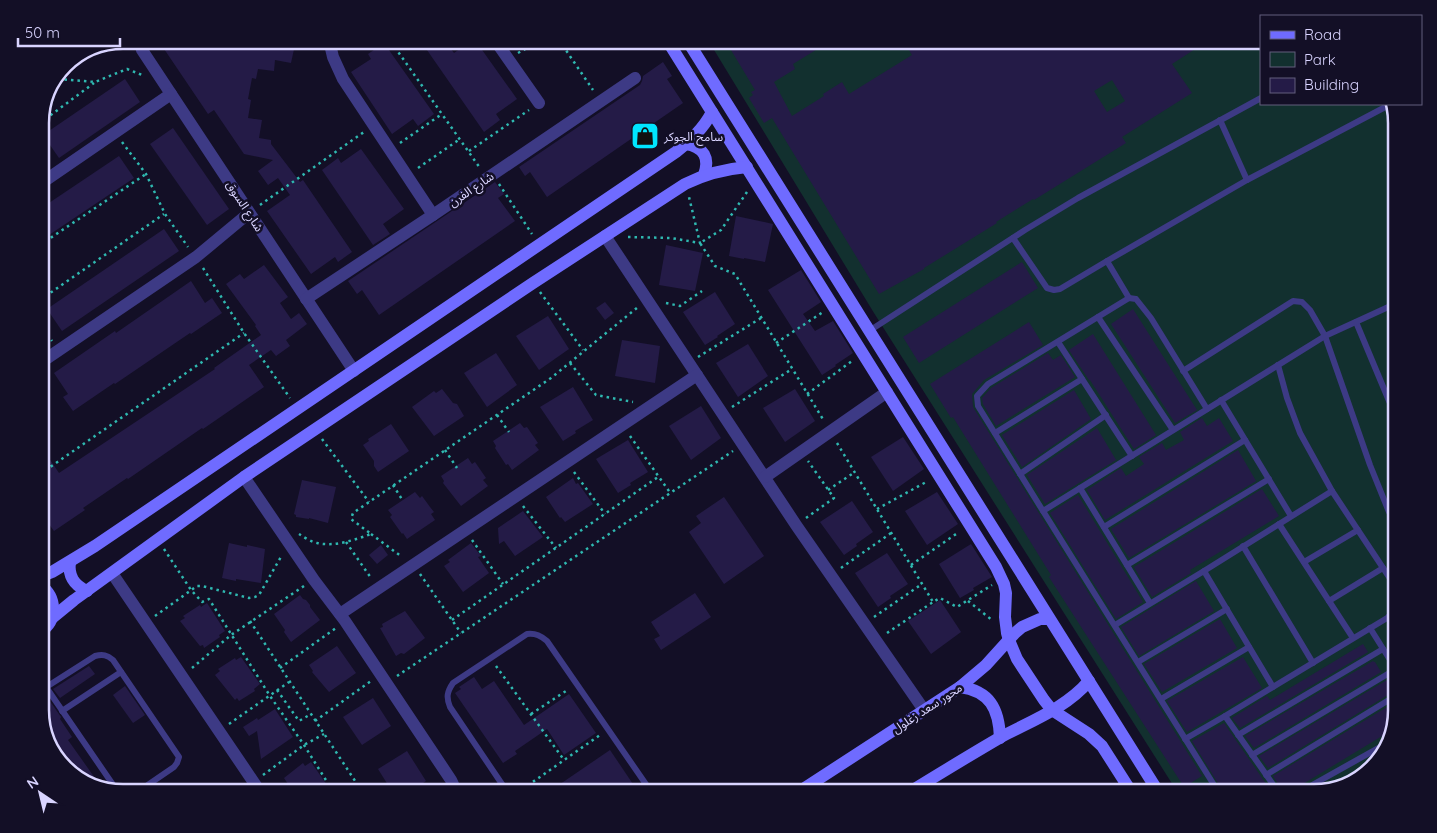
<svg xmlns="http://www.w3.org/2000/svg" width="1437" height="833" font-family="Quicksand,'Noto Sans Arabic',sans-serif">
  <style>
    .green { fill: #12302f }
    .building { fill: #241b47; fill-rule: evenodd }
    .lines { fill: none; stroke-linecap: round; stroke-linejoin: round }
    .path { stroke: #2fb8b0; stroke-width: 2.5; stroke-dasharray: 2.5 4; stroke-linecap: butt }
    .lane { stroke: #3d3a85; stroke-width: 6 }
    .street { stroke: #3d3a85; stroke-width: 12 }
    .secondary { stroke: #6f6bff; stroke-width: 12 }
    .labels { text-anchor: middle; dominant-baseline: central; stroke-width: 5; stroke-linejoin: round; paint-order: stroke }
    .poi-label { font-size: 12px; fill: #d9d4ff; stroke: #130f26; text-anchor: start }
    .street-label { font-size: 12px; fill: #d9d4ff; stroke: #130f26 }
    .rim { fill: none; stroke: #d9d4ff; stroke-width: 2.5 }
  </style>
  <rect width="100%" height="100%" fill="#130f26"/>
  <polygon class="green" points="708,40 1261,40 1261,104 1393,104 1397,117 1397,711 1386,752 1356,782 1315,793 1178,793 874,313"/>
  <g class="building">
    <polygon points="158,40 296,40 291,63 275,60 274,71 258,69 256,79 252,78 248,99 251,100 248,118 262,120 259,138 271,140 271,144 300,182 303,180 352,252 338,262 335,257 311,274 267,211 290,195 278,178 268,185 258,171 273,160 244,154 214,110 208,114"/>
    <polygon points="420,40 444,40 454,53 473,40 475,40 517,99 496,114 500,120 484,132"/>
    <path d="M725,40H832L793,64L795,69L774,82L792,116L824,96L823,94L842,82L849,94L912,55L909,50L924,40H1209L1172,64L1192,93L1122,137L1126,143L1034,200L1033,199L996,222L997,223L924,268V269L879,294L772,118L764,123L749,98L753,95L751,92L755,90ZM1112,80L1125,101L1107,112L1094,91Z"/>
    <polygon points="384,43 434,114 418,126 413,119 392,134 351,72 371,59 368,54"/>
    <polygon points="663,62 672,76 667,79 683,103 547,197 530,172 525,176 519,167 640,85 642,81 643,76"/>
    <polygon points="125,79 140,102 59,158 43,135"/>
    <polygon points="173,128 229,209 207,225 150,144"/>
    <polygon points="361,149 404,209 383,224 390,234 373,245 322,170 338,158 341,163"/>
    <polygon points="119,156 134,178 40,241 40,209"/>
    <polygon points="495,182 504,194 498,198 515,221 379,315 362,290 357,294 348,281"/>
    <polygon points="736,216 773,224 765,262 744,258 744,259 729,256"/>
    <polygon points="164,229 179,251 62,331 47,309"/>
    <polygon points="666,245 703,253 695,291 659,285"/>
    <polygon points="1022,262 1038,288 919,363 903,337"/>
    <polygon points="264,265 288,297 280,303 291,319 299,313 307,324 286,340 290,346 276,356 271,350 249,365 264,387 203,429 202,428 128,479 127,478 83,508 85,510 54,531 40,512 40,445 59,473 215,369 214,368 261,335 255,326 256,325 226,284 240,274 244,279"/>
    <polygon points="801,270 821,302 803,314 815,331 833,321 853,353 835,365 836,366 822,375 768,290"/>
    <polygon points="191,281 205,303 212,298 222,313 191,334 190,333 115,384 114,383 73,411 63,397 68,394 54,373 115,331 116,333"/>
    <polygon points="715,292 735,324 717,336 718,337 705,345 683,312"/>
    <polygon points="605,302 614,313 605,320 596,308"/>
    <polygon points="1133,309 1197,410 1175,423 1111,324"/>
    <polygon points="548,316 569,349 539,370 516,336"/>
    <polygon points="1029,322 1043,345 984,380 972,394 973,407 1202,776 1184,787 1049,577 1051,575 953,417 951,418 930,384"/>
    <polygon points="1093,334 1156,435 1134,449 1090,380 1089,380 1069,350"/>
    <polygon points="622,340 660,346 655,383 615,376"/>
    <polygon points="748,344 768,376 738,397 716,363"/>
    <polygon points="496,353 517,385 487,407 464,373"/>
    <polygon points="1048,353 1053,360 1061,355 1075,377 996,426 983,404 982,398 991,388"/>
    <polygon points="573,387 593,420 575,431 576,433 563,441 540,407"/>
    <polygon points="442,389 453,403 457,404 464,416 434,436 412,407 434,391 436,393"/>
    <polygon points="795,389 815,421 785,442 763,408"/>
    <polygon points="1074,390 1091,419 1022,467 1002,435"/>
    <polygon points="701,406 721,438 691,460 669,426"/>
    <polygon points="1202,418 1207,426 1219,418 1233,441 1105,520 1087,490 1121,468 1126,476 1144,464 1139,457 1162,443 1166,450 1184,440 1180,432"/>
    <polygon points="520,423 524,428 527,427 538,443 535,445 539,450 512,470 508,464 506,465 495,448 496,446 493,441"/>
    <polygon points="391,424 409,451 378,472 374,466 374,461 363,445 369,441 368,439"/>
    <polygon points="1097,428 1116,460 1045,504 1027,475"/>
    <polygon points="903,437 924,469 893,491 871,457"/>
    <polygon points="628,440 648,472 630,483 631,485 618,493 596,459"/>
    <polygon points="1238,450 1256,481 1129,558 1111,529"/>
    <polygon points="468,458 472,464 475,462 486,478 483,480 488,486 461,506 443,483 444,481 441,476"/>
    <polygon points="573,478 576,484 578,483 593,504 565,522 561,517 560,518 546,497"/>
    <polygon points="302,480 336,487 328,523 309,518 309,519 296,517 296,515 294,514"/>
    <polygon points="1262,489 1279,516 1190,570 1191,573 1152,597 1134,567"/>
    <polygon points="415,492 420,498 422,496 430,507 434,512 431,514 435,520 407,539 403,533 402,534 390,517 392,515 388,510"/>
    <polygon points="937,492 958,524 927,545 905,511"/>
    <polygon points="1078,495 1143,602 1116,619 1050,513"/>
    <polygon points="724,497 764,556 724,584 689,532 701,523 696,516"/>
    <polygon points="852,501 873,532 856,544 857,546 844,555 820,522"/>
    <polygon points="523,511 543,537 515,556 504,541 499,544 498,528"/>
    <polygon points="229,543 247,547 247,545 265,549 261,583 236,579 236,581 222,578"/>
    <polygon points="471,543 481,556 478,557 489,573 463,592 444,566 450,562 448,560"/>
    <polygon points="971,544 992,577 973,588 974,590 960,598 939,564"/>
    <polygon points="381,545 388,555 377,564 369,555"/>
    <polygon points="887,553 908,584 890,596 891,598 878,607 855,573"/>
    <polygon points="1196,581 1214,611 1139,656 1121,627"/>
    <polygon points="695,593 711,617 661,650 654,639 660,636 651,622"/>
    <polygon points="300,595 303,599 306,600 310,605 310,607 320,620 291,642 284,632 285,630 274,614"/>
    <polygon points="940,600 961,632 931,654 908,621"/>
    <polygon points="207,603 225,631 219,635 220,637 204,648 203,645 200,646 180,621 185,618 183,616 200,605 201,607"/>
    <polygon points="405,611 425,638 404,654 401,653 396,656 380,628 383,627 382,624"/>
    <polygon points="1220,619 1237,648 1162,692 1144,664"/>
    <polygon points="1363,644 1368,652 1240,728 1232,718 1267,696 1270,700"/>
    <polygon points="337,646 356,673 329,692 312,672 313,671 309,665"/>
    <polygon points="241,657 260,684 254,689 255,691 239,701 237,698 235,700 215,675 220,671 218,669 235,658 236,660"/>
    <polygon points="1243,657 1262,688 1187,732 1167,701"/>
    <polygon points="1373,661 1374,662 1375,662 1381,672 1254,748 1245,736"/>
    <polygon points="89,666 95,674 60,698 53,689"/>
    <polygon points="474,677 482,689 494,681 524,725 569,694 596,733 564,755 547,729 515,751 517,754 503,763 455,693 461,689 459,687"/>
    <polygon points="1387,680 1389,684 1391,682 1396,690 1268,768 1259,756"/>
    <polygon points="125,686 145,715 133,723 113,695"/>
    <polygon points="45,694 61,717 60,719 72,737 68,740 102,788 81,782 54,756 40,716 40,696"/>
    <polygon points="373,698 391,726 362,745 343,717"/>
    <polygon points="1397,701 1397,711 1392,730 1288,793 1284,793 1273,776"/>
    <polygon points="275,709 293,737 261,759 257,731 249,736 243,727 257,718 258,720"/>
    <polygon points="1224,723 1262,778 1273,793 1224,793 1192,741"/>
    <polygon points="610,750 639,793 547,793"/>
    <polygon points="407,751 426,781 408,793 393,793 378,769"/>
    <polygon points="311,762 329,788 323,793 294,793 284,778 303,763 305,766"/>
  </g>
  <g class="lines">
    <g class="path">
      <polyline points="384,40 394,46 480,168"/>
      <polyline points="559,40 593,90"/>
      <polyline points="518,53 541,40"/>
      <polyline points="58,79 95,82 127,69 142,75"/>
      <polyline points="40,123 94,83"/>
      <polyline points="122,142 146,174 165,214 188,247"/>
      <polyline points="400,143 442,114"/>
      <polyline points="469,151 529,110"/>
      <polyline points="418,168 460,139"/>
      <polyline points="499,184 532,234"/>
      <polyline points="747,192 721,230 700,243 715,266 735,274 824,421"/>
      <polyline points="260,205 364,132"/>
      <polyline points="628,237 671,238 700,243 689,197"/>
      <polyline points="40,245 146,174"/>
      <polyline points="203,268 244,333 290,398"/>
      <polyline points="540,292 583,350"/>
      <polyline points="40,300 164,214"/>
      <polyline points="666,303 680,306 702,291"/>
      <polyline points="40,324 52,341"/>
      <polyline points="776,343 823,312"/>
      <polyline points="698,357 761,318"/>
      <polyline points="570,363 596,395 633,402"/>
      <polyline points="807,394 852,361"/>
      <polyline points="732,407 792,369"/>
      <polyline points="497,415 509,432"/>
      <polyline points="630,436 671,494"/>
      <polyline points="322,439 369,502"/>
      <polyline points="837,443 933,602 940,598 957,607 992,585"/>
      <polyline points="445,450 457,468"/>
      <polyline points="574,472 605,514"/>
      <polyline points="40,474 244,333"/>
      <polyline points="393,485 403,501"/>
      <polyline points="828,490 855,472"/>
      <polyline points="523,506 556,548"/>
      <polyline points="877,509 928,481"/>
      <polyline points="806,518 834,498 808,461"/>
      <path d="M299,534C304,537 311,542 317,543C335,547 354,540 371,534L351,519L353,513L551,378L638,307"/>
      <polyline points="371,534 402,557"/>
      <polyline points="472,540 503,584"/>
      <polyline points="346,542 371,578"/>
      <polyline points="164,549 191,590 202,602 209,599 270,696 304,745 334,793"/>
      <polyline points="911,565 959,532"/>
      <polyline points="841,568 891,533"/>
      <polyline points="420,574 461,633"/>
      <polyline points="968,601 992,620"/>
      <polyline points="155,616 197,586 202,586 249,598 255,597 259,595 282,555"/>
      <polyline points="874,617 922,584"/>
      <polyline points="452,620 658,477"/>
      <polyline points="250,621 363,793"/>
      <polyline points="887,633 933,602"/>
      <polyline points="496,666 564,760"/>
      <polyline points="192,668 231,635 304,586"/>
      <polyline points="280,668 336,628"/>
      <polyline points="397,676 733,451"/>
      <polyline points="277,690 299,721 311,714"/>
      <polyline points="531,714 569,689"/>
      <polyline points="315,721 371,681"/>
      <polyline points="229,724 289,682"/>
      <polyline points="263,775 304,745 324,734"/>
      <polyline points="432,793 441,787"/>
      <polyline points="517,793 600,735"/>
    </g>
    <g class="lane">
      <polyline points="1220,120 1247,180"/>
      <polyline points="1397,151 1391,156 1391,163 1397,174"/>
      <polyline points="1013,238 1047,288 1054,290 1060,289 1107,261"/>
      <polyline points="1129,298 1107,261 1247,180 1391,104"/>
      <polyline points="1098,317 1173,430"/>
      <polyline points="1356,322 1397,420"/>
      <polyline points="869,331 1025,230 1078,198 1261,98"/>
      <polyline points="1058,342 1132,456"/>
      <polyline points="1278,365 1287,398 1300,433 1332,491"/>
      <polyline points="1183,371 1293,301 1302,302 1310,310 1325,336 1370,465 1389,512 1397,525"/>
      <polyline points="1221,400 1291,516"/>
      <polyline points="995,433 1082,379"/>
      <polyline points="1020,474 1106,415"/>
      <polyline points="1080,488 1150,603"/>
      <polyline points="1043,511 978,406 977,396 988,384 1129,298 1136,299 1151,318 1207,409"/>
      <polyline points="1279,524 1353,638"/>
      <polyline points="1104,527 1245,440"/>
      <polyline points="1243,546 1313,663"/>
      <polyline points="1304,562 1358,530"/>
      <polyline points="1127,565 1269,479"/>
      <polyline points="1204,571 1332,491 1397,589"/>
      <polyline points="1329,601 1383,568"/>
      <polyline points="1389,616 1397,628"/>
      <polyline points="1115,625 1204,571 1273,687"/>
      <polyline points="1370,628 1397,671"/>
      <polyline points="1138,662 1227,609"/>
      <polyline points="46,687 118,792"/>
      <path d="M40,691L95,656C103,654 107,655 113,660L179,757L177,763L174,767L136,793"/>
      <polyline points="1161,699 1249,647"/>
      <polyline points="62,711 121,672"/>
      <polyline points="1225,716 1397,612"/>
      <polyline points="1238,735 1383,649"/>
      <polyline points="1185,739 1225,716 1279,793"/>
      <polyline points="1252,755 1396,669"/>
      <polyline points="1266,775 1397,695"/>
      <path d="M508,793L450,707C446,697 447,692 453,683L527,634C536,633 541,636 547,641L652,793"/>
      <polyline points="1219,793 1043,511 1325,336 1397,303"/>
      <polyline points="1298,793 1389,742"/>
    </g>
    <g class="street">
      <polyline points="139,40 142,50 354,371"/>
      <polyline points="329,40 333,57 343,79 433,215"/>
      <polyline points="495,40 539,103"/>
      <polyline points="40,184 171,94"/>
      <polyline points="605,236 796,525 924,710"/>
      <polyline points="306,299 433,215 635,78"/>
      <polyline points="40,363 196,257 249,213"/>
      <polyline points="244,477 314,580 345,621 451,780 457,793"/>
      <polyline points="765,477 887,392"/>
      <polyline points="112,573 261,793"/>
      <polyline points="340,614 697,375"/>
    </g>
    <g class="secondary">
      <polyline points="667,40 996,567 1004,584 1006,593 1005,617 1007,633 1009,640 1017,659 1044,700 1052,710 1089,734 1102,746 1132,793"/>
      <polyline points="687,40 1159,793"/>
      <path d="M686,144C704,147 710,158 704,175"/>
      <path d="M70,562C68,576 74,585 87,591"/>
      <path d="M40,577L52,572L95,546L676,152C691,140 703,129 712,112"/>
      <path d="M40,585C57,597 58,621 40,632"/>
      <path d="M52,618L74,600L244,477L533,283L685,184C705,174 725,169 747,167"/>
      <path d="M960,687C990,691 999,709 1000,738"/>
      <polyline points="797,793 960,687 986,665 1015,633 1022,627 1040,619 1049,619"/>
      <path d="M908,793C939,774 970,755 1001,737C1031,721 1066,708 1089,681"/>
    </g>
  </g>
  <defs>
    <symbol id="shop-square" viewBox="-11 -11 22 22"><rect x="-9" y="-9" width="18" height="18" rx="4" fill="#00e5ff" stroke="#130f26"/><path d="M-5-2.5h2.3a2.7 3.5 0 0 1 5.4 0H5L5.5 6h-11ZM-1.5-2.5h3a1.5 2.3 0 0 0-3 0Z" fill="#111"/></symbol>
  </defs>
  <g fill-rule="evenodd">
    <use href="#shop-square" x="629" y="120" width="32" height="32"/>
  </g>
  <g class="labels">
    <g class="poi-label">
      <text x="664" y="136">سامح الجوكر</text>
    </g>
    <g class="street-label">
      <text transform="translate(471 189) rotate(-34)">شارع الفرن</text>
      <text transform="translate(245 206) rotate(57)">شارع السوق</text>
      <text transform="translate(927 708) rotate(-33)">محور سعد زغلول</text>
    </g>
  </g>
  <path d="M0 0H1437V833H0ZM123 49H1314A74 74 0 0 1 1388 123V710A74 74 0 0 1 1314 784H123A74 74 0 0 1 49 710V123A74 74 0 0 1 123 49Z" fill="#130f26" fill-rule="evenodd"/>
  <path class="rim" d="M123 49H1314A74 74 0 0 1 1388 123V710A74 74 0 0 1 1314 784H123A74 74 0 0 1 49 710V123A74 74 0 0 1 123 49Z"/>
  <rect x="1260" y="15" width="162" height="90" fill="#130f26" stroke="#625e7d"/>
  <rect x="1270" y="31" width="25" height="8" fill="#6f6bff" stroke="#625e7d"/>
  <text x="1304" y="40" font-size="15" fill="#d9d4ff">Road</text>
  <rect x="1270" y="52" width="25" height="15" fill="#12302f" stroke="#625e7d"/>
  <text x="1304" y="65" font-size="15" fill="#d9d4ff">Park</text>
  <rect x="1270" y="78" width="25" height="15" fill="#241b47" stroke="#625e7d"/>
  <text x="1304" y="90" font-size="15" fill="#d9d4ff">Building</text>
  <g transform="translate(40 793) rotate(325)" stroke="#130f26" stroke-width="4" paint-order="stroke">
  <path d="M0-4L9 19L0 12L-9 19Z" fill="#d9d4ff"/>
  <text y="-8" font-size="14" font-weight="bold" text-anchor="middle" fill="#d9d4ff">N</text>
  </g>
  <path d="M18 38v8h102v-8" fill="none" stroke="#d9d4ff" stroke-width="2.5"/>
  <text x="25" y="38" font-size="15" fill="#d9d4ff" stroke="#130f26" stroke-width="4" paint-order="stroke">50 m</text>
</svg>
